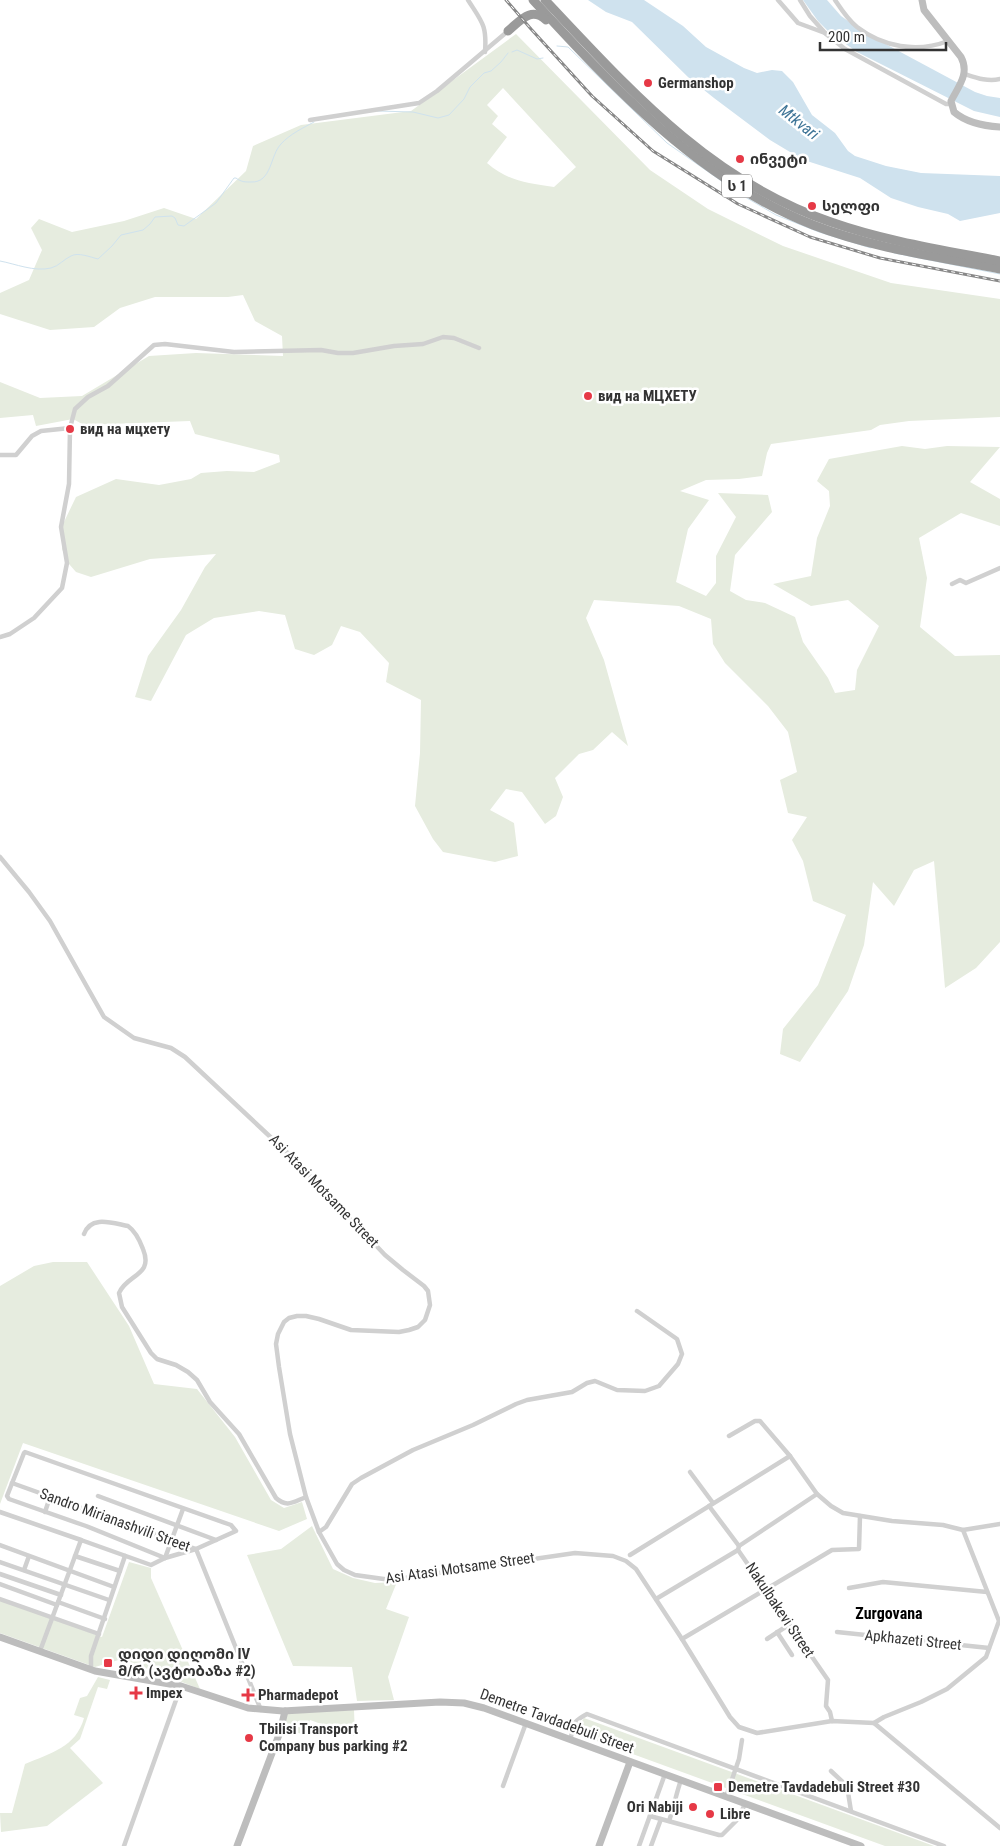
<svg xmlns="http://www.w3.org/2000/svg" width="1000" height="1846" font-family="'Roboto Condensed','Noto Sans Georgian',sans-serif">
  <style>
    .green { fill: #e6ecdf; fill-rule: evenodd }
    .water { fill: #cfe2ee }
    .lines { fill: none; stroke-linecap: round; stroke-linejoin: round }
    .stream { stroke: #cfe2ee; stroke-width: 1 }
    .street { stroke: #d0d0d0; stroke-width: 4.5 }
    .secondary { stroke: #bdbdbd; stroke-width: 7 }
    .highway { stroke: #9a9a9a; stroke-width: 9 }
    .rail-casing { stroke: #888; stroke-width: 3 }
    .rail { stroke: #fff; stroke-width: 1; stroke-dasharray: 4; stroke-linecap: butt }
    .poi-dot { fill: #e63946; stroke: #fff; stroke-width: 2 }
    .labels { text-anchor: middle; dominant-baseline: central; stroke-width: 5; stroke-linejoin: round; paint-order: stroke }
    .shield { fill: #fff; stroke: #707070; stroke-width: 1 }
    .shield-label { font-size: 14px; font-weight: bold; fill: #333 }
    .poi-label { font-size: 15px; font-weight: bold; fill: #333; stroke: #fff; text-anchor: start }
    .street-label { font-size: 15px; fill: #333; stroke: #fff }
    .water-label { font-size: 16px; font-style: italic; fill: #3f7597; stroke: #fff }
    .neighbourhood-label { font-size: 16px; font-weight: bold; fill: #000; stroke: #fff }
  </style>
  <rect width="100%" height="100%" fill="#fff"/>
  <g class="green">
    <path d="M516,34L650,170L708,209L783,246L891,283L1000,299V417L909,421L880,425L871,430L771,444L767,453L762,476L739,479L706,480L680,491L709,500L688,529L676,582L706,596L716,583V556L736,517L718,493L768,495L772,512L735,555L730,591L746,600L765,603L795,617L803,642L828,678L835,693L855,690L857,670L879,626L848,600L811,606L773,584L811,576L817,538L830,506L829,491L817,481L829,459L902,446L925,449L947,446L1000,447L970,482L1000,499V526L961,513L919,538L927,578L920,627L955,656L1000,655V942L976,968L945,988L934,861L914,870L894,906L873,882L864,945L848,991L800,1062L780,1054L783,1029L818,985L846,915L813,901L803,861L792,840L807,817L788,813L780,780L797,772L788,732L768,706L725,663L713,644L711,619L679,606L594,600L586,618L604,660L628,746L612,732L593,750L579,754L555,778L563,797L556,816L545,824L522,792L506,789L490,810L514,823L518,856L495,862L443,852L433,839L415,806L420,753L421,700L386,682L389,663L360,632L341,626L332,645L314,655L295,649L285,615L259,611L214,618L186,635L151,701L135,697L148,656L181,610L205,567L216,554L150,559L91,577L76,572L69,564L62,549L63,524L76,497L116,479L159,485L191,479L201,473L227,471L254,472L280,462L279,455L195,434L190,421L84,425L73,419L36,426L33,415L0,418V382L40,398L82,396L149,356L196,353L283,356L282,336L255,321L243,295L228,297H155L120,308L94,327L50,330L0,314V293L29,280L42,250L31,228L39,219L72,232L124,221L164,208L196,219L246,171L253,146L301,125L411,111ZM503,88L576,167L554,187C526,183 508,181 487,163L507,137L492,124L498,116L487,105Z"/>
    <polygon points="53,1262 87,1262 129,1326 154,1384 197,1389 235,1437 271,1500 284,1508 302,1502 307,1519 279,1531 23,1443 0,1504 0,1286 34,1266"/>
    <polygon points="312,1526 333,1569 353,1578 375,1583 397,1582 386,1609 409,1617 388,1677 394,1700 357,1701 352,1667 293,1666 247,1555 281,1549"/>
    <polygon points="129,1562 151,1568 151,1578 200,1689 122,1659 95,1667 0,1633 0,1599 102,1637"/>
    <path d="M98,1677L110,1680L107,1689L98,1687L80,1739L70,1748L103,1783L47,1826L1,1832L0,1813H12L25,1764C51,1753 76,1747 84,1718L74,1715L80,1698L87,1696Z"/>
    <polygon points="354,1710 355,1736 310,1720 305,1735 283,1728 287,1714 291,1712"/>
    <polygon points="584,1718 934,1846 885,1846 575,1733"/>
  </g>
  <g class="water">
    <polygon points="588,0 644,0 683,26 706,47 744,68 757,73 772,70 782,71 793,82 812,115 835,133 848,151 855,156 886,166 921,173 1000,176 1000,213 960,221 948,214 918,207 891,198 860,178 810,162 790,152 770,140 714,98 689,78 632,22 606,12"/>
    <polygon points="803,0 827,0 841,16 865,33 975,92 987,96 1000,98 1000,117 974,111 857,52 829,32 818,21"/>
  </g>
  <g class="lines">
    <g class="stream">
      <polyline points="557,46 568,47 667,143 740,194 776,215 819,232 871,248"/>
      <polyline points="512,52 517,50 537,59 543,58"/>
      <polyline points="377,111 413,112 438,118 449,115 464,99 470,87 484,73 491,71 501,62 508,53"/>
      <polyline points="894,253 1000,274"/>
      <path d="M0,261C16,264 34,272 51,268C59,266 64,259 71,256C78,252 90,257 98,259L112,246L121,235L143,230L150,224L155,217L172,216L175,218L178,225L184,226L216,203L234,178H236C241,182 245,182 251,182C272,183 270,155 281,144C290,134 303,128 314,122"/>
    </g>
    <g class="street">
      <path d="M468,0C482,22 487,25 485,52"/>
      <polyline points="778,0 798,23 825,33"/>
      <polyline points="800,0 810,16 826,34 845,49 946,104 950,104"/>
      <path d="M835,0C841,9 848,20 857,27C883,47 917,53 948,41"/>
      <path d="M965,74C977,78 988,82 1000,79"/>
      <polyline points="310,120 419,103 437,91 508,31"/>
      <polyline points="0,455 16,455 32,436 41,431 70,428"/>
      <polyline points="952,584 960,580 966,583 1000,568"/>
      <polyline points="0,637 10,634 34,618 62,588 67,563 61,527 69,484 70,428 75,409 88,397 108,386 154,345 165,344 234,352 321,350 338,353 353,353 394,346 423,344 443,337 454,338 479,348"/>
      <polyline points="0,857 29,892 50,921 104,1017 134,1038 171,1048 185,1057 294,1159 385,1255 403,1270 424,1286 428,1291 430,1305 425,1320 418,1327 409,1330 399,1332 351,1330 319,1319 306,1316 297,1316 289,1318 284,1322 278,1334 276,1344 279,1367 290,1434 306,1497 319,1532 337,1564 344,1570 355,1575 391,1580 575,1553 613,1556 626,1561 636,1569 682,1639 730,1717 739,1727 757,1733 832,1721 874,1723 1000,1828"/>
      <path d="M84,1234C91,1215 112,1223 128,1226C135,1231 140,1241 143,1249C154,1276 127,1274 119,1293L122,1307L151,1353L157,1359L176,1365L188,1372L197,1380L210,1402L239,1434L276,1498C287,1508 293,1502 306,1497"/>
      <polyline points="729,1436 755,1421 760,1421 790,1456 817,1494 831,1506 843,1513 892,1521 943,1525 963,1530 1000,1524"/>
      <polygon points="25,1452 231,1525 236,1531 196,1549 165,1558 86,1526 9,1499 7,1496 24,1453"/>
      <polyline points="690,1472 713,1503"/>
      <polyline points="12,1483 196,1549 261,1710"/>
      <polyline points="98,1496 216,1540"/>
      <polyline points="709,1506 739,1546 738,1550 828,1680 826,1706 830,1712 832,1721"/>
      <polyline points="0,1512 81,1540"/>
      <polyline points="45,1512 50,1497"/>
      <polyline points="319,1532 326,1527 352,1484 361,1478 413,1450 473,1425 516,1404 527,1400 572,1392 587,1383 595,1381 617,1390 645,1391 659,1386 678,1364 682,1354 677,1339 637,1311"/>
      <polyline points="0,1545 114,1587"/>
      <polyline points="739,1546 817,1494"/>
      <polyline points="630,1555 790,1456"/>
      <polyline points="75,1556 120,1571"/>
      <polyline points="165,1558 183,1509"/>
      <polyline points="0,1562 109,1600"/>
      <polyline points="24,1570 29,1556"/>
      <polyline points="0,1574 61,1595"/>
      <polyline points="0,1584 57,1605"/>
      <polyline points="849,1588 883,1582 987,1592"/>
      <polyline points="0,1599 99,1634"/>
      <polyline points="656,1599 738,1550"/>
      <polyline points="58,1602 105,1619"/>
      <polyline points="777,1632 792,1655"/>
      <polyline points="837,1632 989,1648"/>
      <polyline points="682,1639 832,1550 859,1549 860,1516"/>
      <polyline points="767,1639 790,1624"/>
      <polyline points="40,1651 81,1540 151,1565 165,1558"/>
      <polyline points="91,1670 91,1656 125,1556"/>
      <polyline points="874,1723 884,1717 921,1702 947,1689 986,1657 999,1621 963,1530"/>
      <path d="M570,1740C575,1723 572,1722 587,1714L944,1846"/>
      <polyline points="831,1771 847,1786 851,1811"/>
      <polyline points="503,1786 526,1723"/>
      <polyline points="726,1797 739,1759 742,1740"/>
      <polyline points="650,1816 719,1835 722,1835 738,1819 745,1804"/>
      <path d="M669,1821C674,1807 676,1794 681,1780"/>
      <polyline points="124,1846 181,1686"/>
      <polyline points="639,1846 665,1774"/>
      <polyline points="651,1846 661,1819"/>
    </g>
    <g class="secondary">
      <path d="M922,0L924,10L961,57C970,74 958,87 951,101L954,112C967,123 983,126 1000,127"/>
      <polyline points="0,1637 95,1671 181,1686 248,1708 283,1711 440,1702 464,1703 484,1708 861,1846"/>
      <polyline points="237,1846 280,1732 285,1711"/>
      <polyline points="599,1846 630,1762"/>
    </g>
    <g class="highway">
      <path d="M533,0C613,87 700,181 813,225C872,248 938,257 1000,269"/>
      <path d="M545,0C630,90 710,181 831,222C885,241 943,250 1000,261"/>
      <path d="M508,31C520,21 531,6 546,20"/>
    </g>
    <defs>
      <polyline id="rail" points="506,0 531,29 592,96 653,151 738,204 810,237 880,258 1000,281"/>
    </defs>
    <use href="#rail" class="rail-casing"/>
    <use href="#rail" class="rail"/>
  </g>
  <g class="poi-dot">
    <circle cx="648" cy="83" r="5"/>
    <circle cx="740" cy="159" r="5"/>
    <circle cx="812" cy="206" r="5"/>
    <circle cx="588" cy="396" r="5"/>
    <circle cx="70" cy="429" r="5"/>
    <rect x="103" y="1658" width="10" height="10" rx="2.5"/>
    <path d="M133.5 1685.5h5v5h5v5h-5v5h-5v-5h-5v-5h5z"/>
    <path d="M245.5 1687.5h5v5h5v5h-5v5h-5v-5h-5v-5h5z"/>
    <circle cx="249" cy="1738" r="5"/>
    <rect x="713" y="1782" width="10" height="10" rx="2.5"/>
    <circle cx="693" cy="1807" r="5"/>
    <circle cx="710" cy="1814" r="5"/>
  </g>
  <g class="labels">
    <rect class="shield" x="722" y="174.5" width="30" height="23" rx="4"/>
    <g class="shield-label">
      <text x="737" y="186">ს 1</text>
    </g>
    <g class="poi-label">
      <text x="658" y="83">Germanshop</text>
      <text x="750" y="159">ინვეტი</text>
      <text x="822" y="206">სელფი</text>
      <text x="598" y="396">вид на МЦХЕТУ</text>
      <text x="80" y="429">вид на мцхету</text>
      <text x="118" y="1654">დიდი დიღომი IV<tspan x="118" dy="17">მ/რ (ავტობაზა #2)</tspan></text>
      <text x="146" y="1693">Impex</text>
      <text x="258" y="1695">Pharmadepot</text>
      <text x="259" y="1729">Tbilisi Transport<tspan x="259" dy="17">Company bus parking #2</tspan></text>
      <text x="728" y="1787">Demetre Tavdadebuli Street #30</text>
      <text x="683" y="1807" text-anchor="end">Ori Nabiji</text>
      <text x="720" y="1814">Libre</text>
    </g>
    <g class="street-label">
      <text transform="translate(324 1191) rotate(46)">Asi Atasi Motsame Street</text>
      <text transform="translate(115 1520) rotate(20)">Sandro Mirianashvili Street</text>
      <text transform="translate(460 1568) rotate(-8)">Asi Atasi Motsame Street</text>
      <text transform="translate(780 1610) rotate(56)">Nakulbakevi Street</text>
      <text transform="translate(913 1640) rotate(6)">Apkhazeti Street</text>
      <text transform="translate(557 1721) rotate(20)">Demetre Tavdadebuli Street</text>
    </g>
    <g class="water-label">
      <text transform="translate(799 122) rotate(38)">Mtkvari</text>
    </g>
    <g class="neighbourhood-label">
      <text x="889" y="1613">Zurgovana</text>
    </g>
  </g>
  <path d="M820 42v8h126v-8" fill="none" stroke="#333333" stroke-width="2.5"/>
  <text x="828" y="42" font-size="15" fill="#333333" stroke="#ffffff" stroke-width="4" paint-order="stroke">200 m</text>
</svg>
